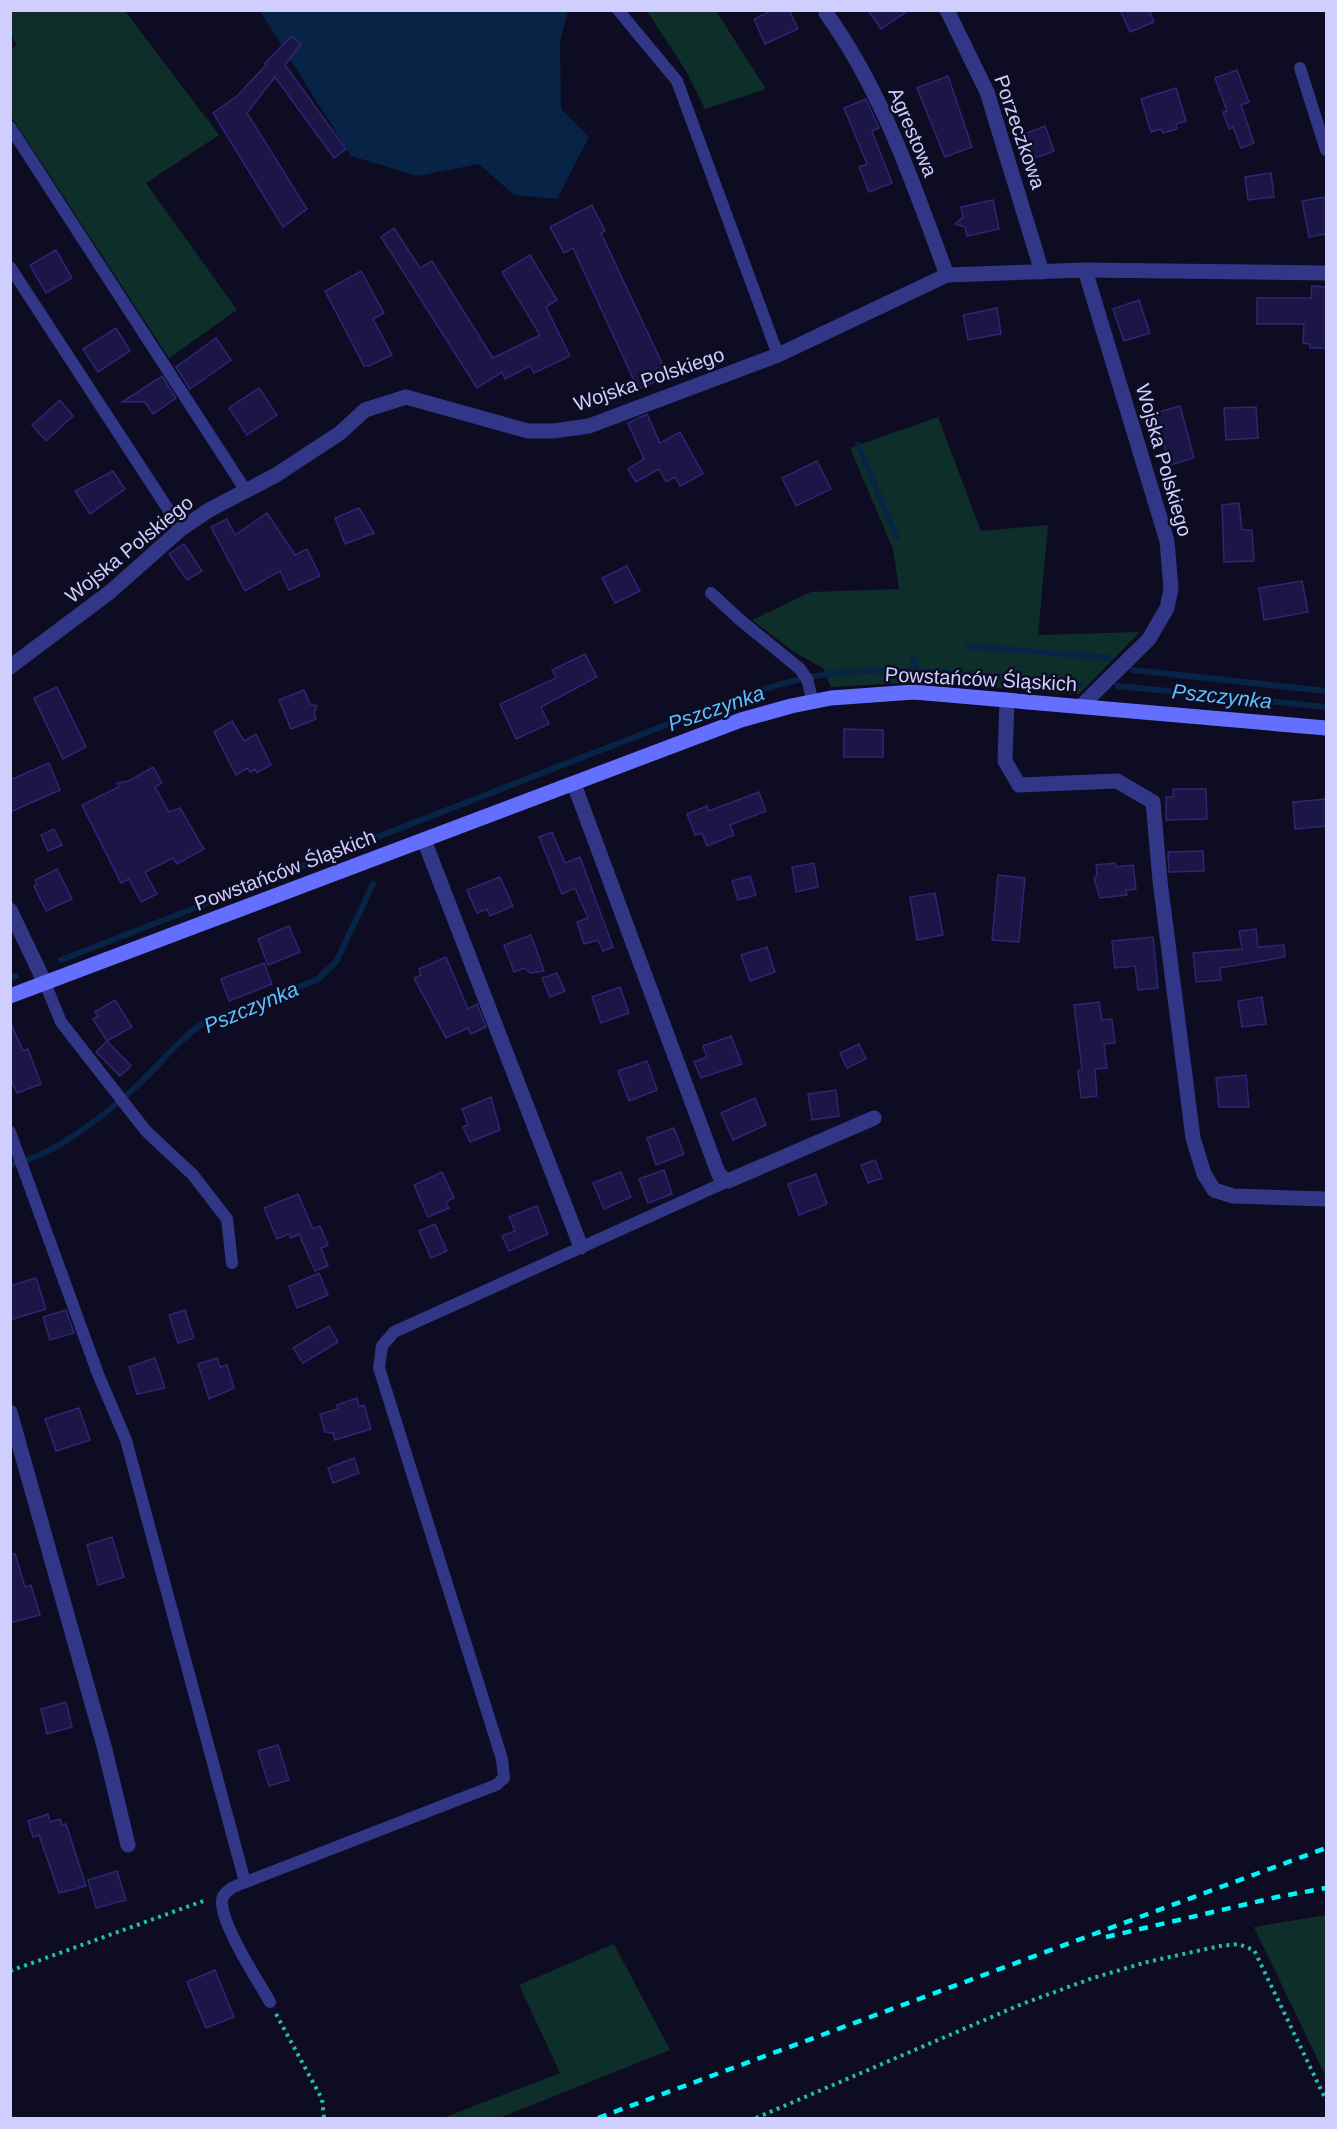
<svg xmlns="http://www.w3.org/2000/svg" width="1337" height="2129" font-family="Arial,sans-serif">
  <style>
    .green { fill: #0e2e2a }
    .water { fill: #072447 }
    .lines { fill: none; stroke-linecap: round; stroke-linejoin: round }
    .stream { stroke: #072447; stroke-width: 6 }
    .building { fill: #1b1646; stroke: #2e2674; stroke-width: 1.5 }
    .path { stroke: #22bfa7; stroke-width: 4; stroke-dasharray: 3 4.5; stroke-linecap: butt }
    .lane { stroke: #323687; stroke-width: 12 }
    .street { stroke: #323687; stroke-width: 15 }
    .secondary { stroke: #656fff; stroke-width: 15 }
    .rail { stroke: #00f7f9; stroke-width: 4.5; stroke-dasharray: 9 8; stroke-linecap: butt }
    .labels { text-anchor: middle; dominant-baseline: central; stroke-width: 5; stroke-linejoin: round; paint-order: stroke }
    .street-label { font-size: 20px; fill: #cfceff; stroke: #0d0c23 }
    .water-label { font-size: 21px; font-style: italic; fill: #5cc2ff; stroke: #0d0c23 }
  </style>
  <rect width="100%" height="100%" fill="#0d0c23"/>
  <g class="green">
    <polygon points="11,10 125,11 219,135 146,183 237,310 169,358 11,116 11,49 17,45 11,35"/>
    <polygon points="647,11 716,11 766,89 705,109 686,71"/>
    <polygon points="938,417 981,531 1048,525 1038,635 1140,632 1079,694 919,682 831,687 823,668 794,652 752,620 811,592 899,589 893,549 850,448"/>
    <polygon points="1326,1915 1326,2077 1254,1927"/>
    <polygon points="614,1944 670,2050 499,2118 443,2118 560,2073 519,1985"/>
  </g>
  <polygon class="water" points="260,11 568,11 560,41 561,109 589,137 557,199 514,195 479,164 418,176 351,156"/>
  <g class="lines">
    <g class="stream">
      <polyline points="858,445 897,538"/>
      <polyline points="969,646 1110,658"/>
      <polyline points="913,659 918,672"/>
      <polyline points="1133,670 1326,691"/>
      <polyline points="1118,686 1326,707"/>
      <path d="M61,960L681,719C729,703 779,680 829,674C911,664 998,678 1080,684"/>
      <polyline points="10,977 16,976"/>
      <path d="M10,1165C53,1157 114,1109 145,1078C164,1059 182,1037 205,1022L317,980L336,962L373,884"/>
    </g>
  </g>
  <g class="building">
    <polygon points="773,10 789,10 798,29 765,44 754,19"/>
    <polygon points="868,10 909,10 881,29"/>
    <polygon points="1120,10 1149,10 1154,22 1130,32"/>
    <polygon points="292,36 301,44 285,65 346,149 334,158 275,77 247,113 307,209 283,227 213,113 237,96 266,65 265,63"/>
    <polygon points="1237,70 1249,102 1241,105 1254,143 1241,148 1233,127 1229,129 1223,112 1227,111 1215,78"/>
    <polygon points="948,76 972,147 945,157 917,88"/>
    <polygon points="1176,88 1186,121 1176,124 1177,129 1163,133 1161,129 1151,132 1141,99"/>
    <polygon points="866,99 879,128 872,131 892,183 869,192 859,167 867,164 844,108"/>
    <polygon points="1045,126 1054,151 1027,161 1017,137"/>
    <polygon points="1271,173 1274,197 1248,200 1245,177"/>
    <polygon points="1326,197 1326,234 1309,237 1302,201"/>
    <polygon points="993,200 999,229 967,236 965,227 955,224 963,217 961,207"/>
    <polygon points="592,205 605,231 601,233 668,376 638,389 573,248 564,253 550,227"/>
    <polygon points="394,228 420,268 432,261 493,358 540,335 502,272 530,255 557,300 546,307 570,356 534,373 530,366 505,379 502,372 477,388 381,237"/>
    <polygon points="56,250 72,278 46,293 30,265"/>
    <polygon points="361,271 384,313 373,319 392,355 369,366 364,366 325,291"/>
    <polygon points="1312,286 1326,287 1326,348 1310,348 1310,344 1303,343 1304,324 1257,324 1257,298 1311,298"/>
    <polygon points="1139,300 1150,333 1124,341 1113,309"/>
    <polygon points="997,308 1001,334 968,340 963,315"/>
    <polygon points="116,328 130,351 98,372 83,349"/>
    <polygon points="216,338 231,360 190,389 176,367"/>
    <polygon points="162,376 176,398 153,414 145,402 122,402"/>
    <polygon points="259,388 277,415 247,435 229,408"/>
    <polygon points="60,400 73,416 46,441 32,425"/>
    <polygon points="1180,406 1194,458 1170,465 1155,413"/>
    <polygon points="1256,407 1258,438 1226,440 1224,408"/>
    <polygon points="647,414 660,443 680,432 703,474 680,486 675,477 666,482 659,469 636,482 628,469 644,459 628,423"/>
    <polygon points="817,461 831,489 796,506 782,478"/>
    <polygon points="113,471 125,489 90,514 75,491"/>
    <polygon points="1239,503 1242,530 1252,530 1254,561 1224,562 1222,505"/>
    <polygon points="359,508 374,533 345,544 335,518"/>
    <polygon points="267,513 295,555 307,549 320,576 289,590 280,571 245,591 211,527 227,519 235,535"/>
    <polygon points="184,544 202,571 187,580 169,554"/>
    <polygon points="627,566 640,591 615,603 602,578"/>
    <polygon points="1302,581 1308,612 1264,620 1259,588"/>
    <polygon points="585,654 597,677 541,707 549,724 516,739 500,704 556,678 552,670"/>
    <polygon points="57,687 86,747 63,759 34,698"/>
    <polygon points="304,690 310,704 317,706 314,713 316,719 291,729 279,700"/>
    <polygon points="232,721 244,741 256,734 271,765 257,773 255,769 250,772 247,768 236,775 214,732"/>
    <polygon points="844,729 883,730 883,757 844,757"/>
    <polygon points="49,763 60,790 10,812 10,780"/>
    <polygon points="153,767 162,783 155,787 169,812 180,808 204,849 177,864 173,858 145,872 157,894 141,902 129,879 121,883 82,805 119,787 117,783 129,781"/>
    <polygon points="1173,789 1206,789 1207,819 1166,820 1166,797 1173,797"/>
    <polygon points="759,792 766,811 730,825 734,835 707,846 702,833 695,835 687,814 707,806 709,811"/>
    <polygon points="1326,799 1326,826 1295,829 1293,802"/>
    <polygon points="54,829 62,845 48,851 41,835"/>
    <polygon points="552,832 565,863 580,857 613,947 603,951 598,940 584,944 577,922 588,918 575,888 562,894 539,837"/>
    <polygon points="1203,851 1204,871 1169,872 1168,852"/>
    <polygon points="814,863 818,887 796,892 792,867"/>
    <polygon points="1115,863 1116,867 1133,865 1136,889 1126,890 1127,895 1100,898 1094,879 1097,875 1096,865"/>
    <polygon points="57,869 72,899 46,911 34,886 37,884 35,880"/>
    <polygon points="998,875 1025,878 1019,942 992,940"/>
    <polygon points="750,876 756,895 738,900 732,881"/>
    <polygon points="500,877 513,906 490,916 487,909 477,913 467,890"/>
    <polygon points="935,893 943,935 917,940 910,897"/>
    <polygon points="289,926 300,952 268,965 258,939"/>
    <polygon points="1256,929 1258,947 1284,945 1285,957 1220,968 1221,980 1196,982 1193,953 1242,949 1239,931"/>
    <polygon points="531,935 544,971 531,973 524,968 514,972 504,945"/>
    <polygon points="1153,937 1158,988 1138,990 1135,966 1115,968 1112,941"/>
    <polygon points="767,947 775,972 750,981 741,955"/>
    <polygon points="446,957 468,1009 477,1004 486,1027 471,1034 468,1028 446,1038 414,978 421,975 419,969"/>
    <polygon points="264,963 272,984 229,1001 221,979"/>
    <polygon points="557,973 565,991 550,997 542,978"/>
    <polygon points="620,987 629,1013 601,1023 592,997"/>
    <polygon points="1262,997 1266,1024 1242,1027 1238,1001"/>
    <polygon points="115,1000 132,1027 107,1041 93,1019 98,1016 95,1012"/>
    <polygon points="1099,1002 1102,1020 1112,1019 1115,1043 1104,1044 1107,1068 1095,1069 1097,1096 1081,1098 1078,1071 1082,1070 1074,1005"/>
    <polygon points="10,1021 23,1051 28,1049 41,1084 17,1093 10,1077"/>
    <polygon points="731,1036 742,1064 701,1078 694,1062 707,1057 703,1046"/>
    <polygon points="107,1041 131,1066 120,1076 96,1052"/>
    <polygon points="859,1044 866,1059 847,1068 840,1053"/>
    <polygon points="647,1061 657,1090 629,1101 618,1071"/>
    <polygon points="1246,1075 1249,1107 1219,1107 1216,1078"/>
    <polygon points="836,1090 839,1116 812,1120 808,1094"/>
    <polygon points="491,1097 500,1130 470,1142 463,1127 468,1125 462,1109"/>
    <polygon points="755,1098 766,1125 733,1140 721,1113"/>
    <polygon points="674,1128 684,1154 656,1165 647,1138"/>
    <polygon points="875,1160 882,1178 868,1183 861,1165"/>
    <polygon points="664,1170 672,1194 648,1203 639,1179"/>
    <polygon points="442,1172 454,1198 446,1202 449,1208 428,1217 414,1185"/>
    <polygon points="621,1172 631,1197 604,1209 593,1183"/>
    <polygon points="816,1174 827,1204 799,1215 788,1184"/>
    <polygon points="298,1194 313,1229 320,1226 328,1245 321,1248 328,1266 315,1271 299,1234 291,1238 289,1234 277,1239 264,1208"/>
    <polygon points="537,1206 548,1234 509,1251 502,1236 515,1231 509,1217"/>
    <polygon points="435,1224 447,1251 431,1258 419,1231"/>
    <polygon points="319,1273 328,1295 297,1308 289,1286"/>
    <polygon points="36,1278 46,1309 10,1320 10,1286"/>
    <polygon points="66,1310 74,1333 50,1340 43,1317"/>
    <polygon points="185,1310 194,1338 178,1343 169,1315"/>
    <polygon points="329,1326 338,1342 303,1363 293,1348"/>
    <polygon points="155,1358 165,1388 137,1394 129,1367"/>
    <polygon points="217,1358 220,1367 227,1365 234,1388 209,1399 198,1364"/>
    <polygon points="357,1398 359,1407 364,1405 371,1429 335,1440 333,1433 325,1432 320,1414 338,1409 337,1405"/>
    <polygon points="79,1408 90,1440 56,1451 45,1419"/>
    <polygon points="354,1458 359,1473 333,1483 328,1468"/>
    <polygon points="112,1537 124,1577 98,1585 87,1545"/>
    <polygon points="10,1554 15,1554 25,1587 31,1585 40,1615 10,1623"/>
    <polygon points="66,1702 72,1727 47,1734 41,1709"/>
    <polygon points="278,1745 289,1780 269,1786 258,1751"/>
    <polygon points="48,1814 50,1822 60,1819 62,1825 66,1824 86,1886 59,1893 39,1835 33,1837 28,1821"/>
    <polygon points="117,1871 126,1900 96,1908 88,1880"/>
    <polygon points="215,1970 234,2017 206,2028 187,1982"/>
  </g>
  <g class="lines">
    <g class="path">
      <polyline points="10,1971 206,1900"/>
      <polyline points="276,2014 322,2099 324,2118"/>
      <polyline points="756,2118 1022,2004 1093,1978 1147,1962 1220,1946 1238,1944 1254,1950 1326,2100"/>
    </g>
    <g class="lane">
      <polyline points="618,10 677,81 778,355"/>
      <polyline points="1300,68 1326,150"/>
      <polyline points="10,127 246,491"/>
      <polyline points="10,267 181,529"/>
      <polyline points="711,593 739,619 800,669 807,679 813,702"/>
      <polyline points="45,983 61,1022 146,1131 193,1175 227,1219 232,1263"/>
      <polyline points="10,1132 98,1374 126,1440 245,1882"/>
      <path d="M270,2002C257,1979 221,1925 222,1901C222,1894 228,1891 233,1887L496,1785L504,1778L502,1759L379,1368L382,1346L394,1332L728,1181"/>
    </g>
    <g class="street">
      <polyline points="947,10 987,92 1042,272"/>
      <path d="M826,13C883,92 913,184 947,275"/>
      <polyline points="10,667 110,592 181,529 209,510 276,475 340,433 365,410 406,397 528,431 553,431 589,426 778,355 947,275 1085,270 1326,273"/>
      <polyline points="1007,700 1005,761 1019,785 1117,781 1153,802 1160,881 1193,1138 1204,1174 1214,1190 1233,1196 1326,1199"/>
      <polyline points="1082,705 1149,639 1167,608 1171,589 1167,541 1085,270"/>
      <polyline points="574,784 719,1175 728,1181 874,1118"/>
      <polyline points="424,840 581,1247"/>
      <polyline points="10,910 45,983"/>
      <polyline points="10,1412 104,1746 128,1845"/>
    </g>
    <polyline class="secondary" points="10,996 741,720 791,706 831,698 914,692 1326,728"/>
    <g class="rail">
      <polyline points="1106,1937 1277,1897 1326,1888"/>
      <polyline points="598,2118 1326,1848"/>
    </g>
  </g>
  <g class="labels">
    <g class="street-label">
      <text transform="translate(913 132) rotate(67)">Agrestowa</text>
      <text transform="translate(1020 132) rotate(71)">Porzeczkowa</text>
      <text transform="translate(649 379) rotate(-19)">Wojska Polskiego</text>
      <text transform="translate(1164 460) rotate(74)">Wojska Polskiego</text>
      <text transform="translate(129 549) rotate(-39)">Wojska Polskiego</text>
      <text transform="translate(981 679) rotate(3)">Powstańców Śląskich</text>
      <text transform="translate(285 870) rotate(-21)">Powstańców Śląskich</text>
    </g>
    <g class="water-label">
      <text transform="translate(1222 696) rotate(6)">Pszczynka</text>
      <text transform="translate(716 708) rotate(-19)">Pszczynka</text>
      <text transform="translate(251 1007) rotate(-23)">Pszczynka</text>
    </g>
  </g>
  <rect width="1337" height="2129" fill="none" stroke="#cfceff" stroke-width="24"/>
</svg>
